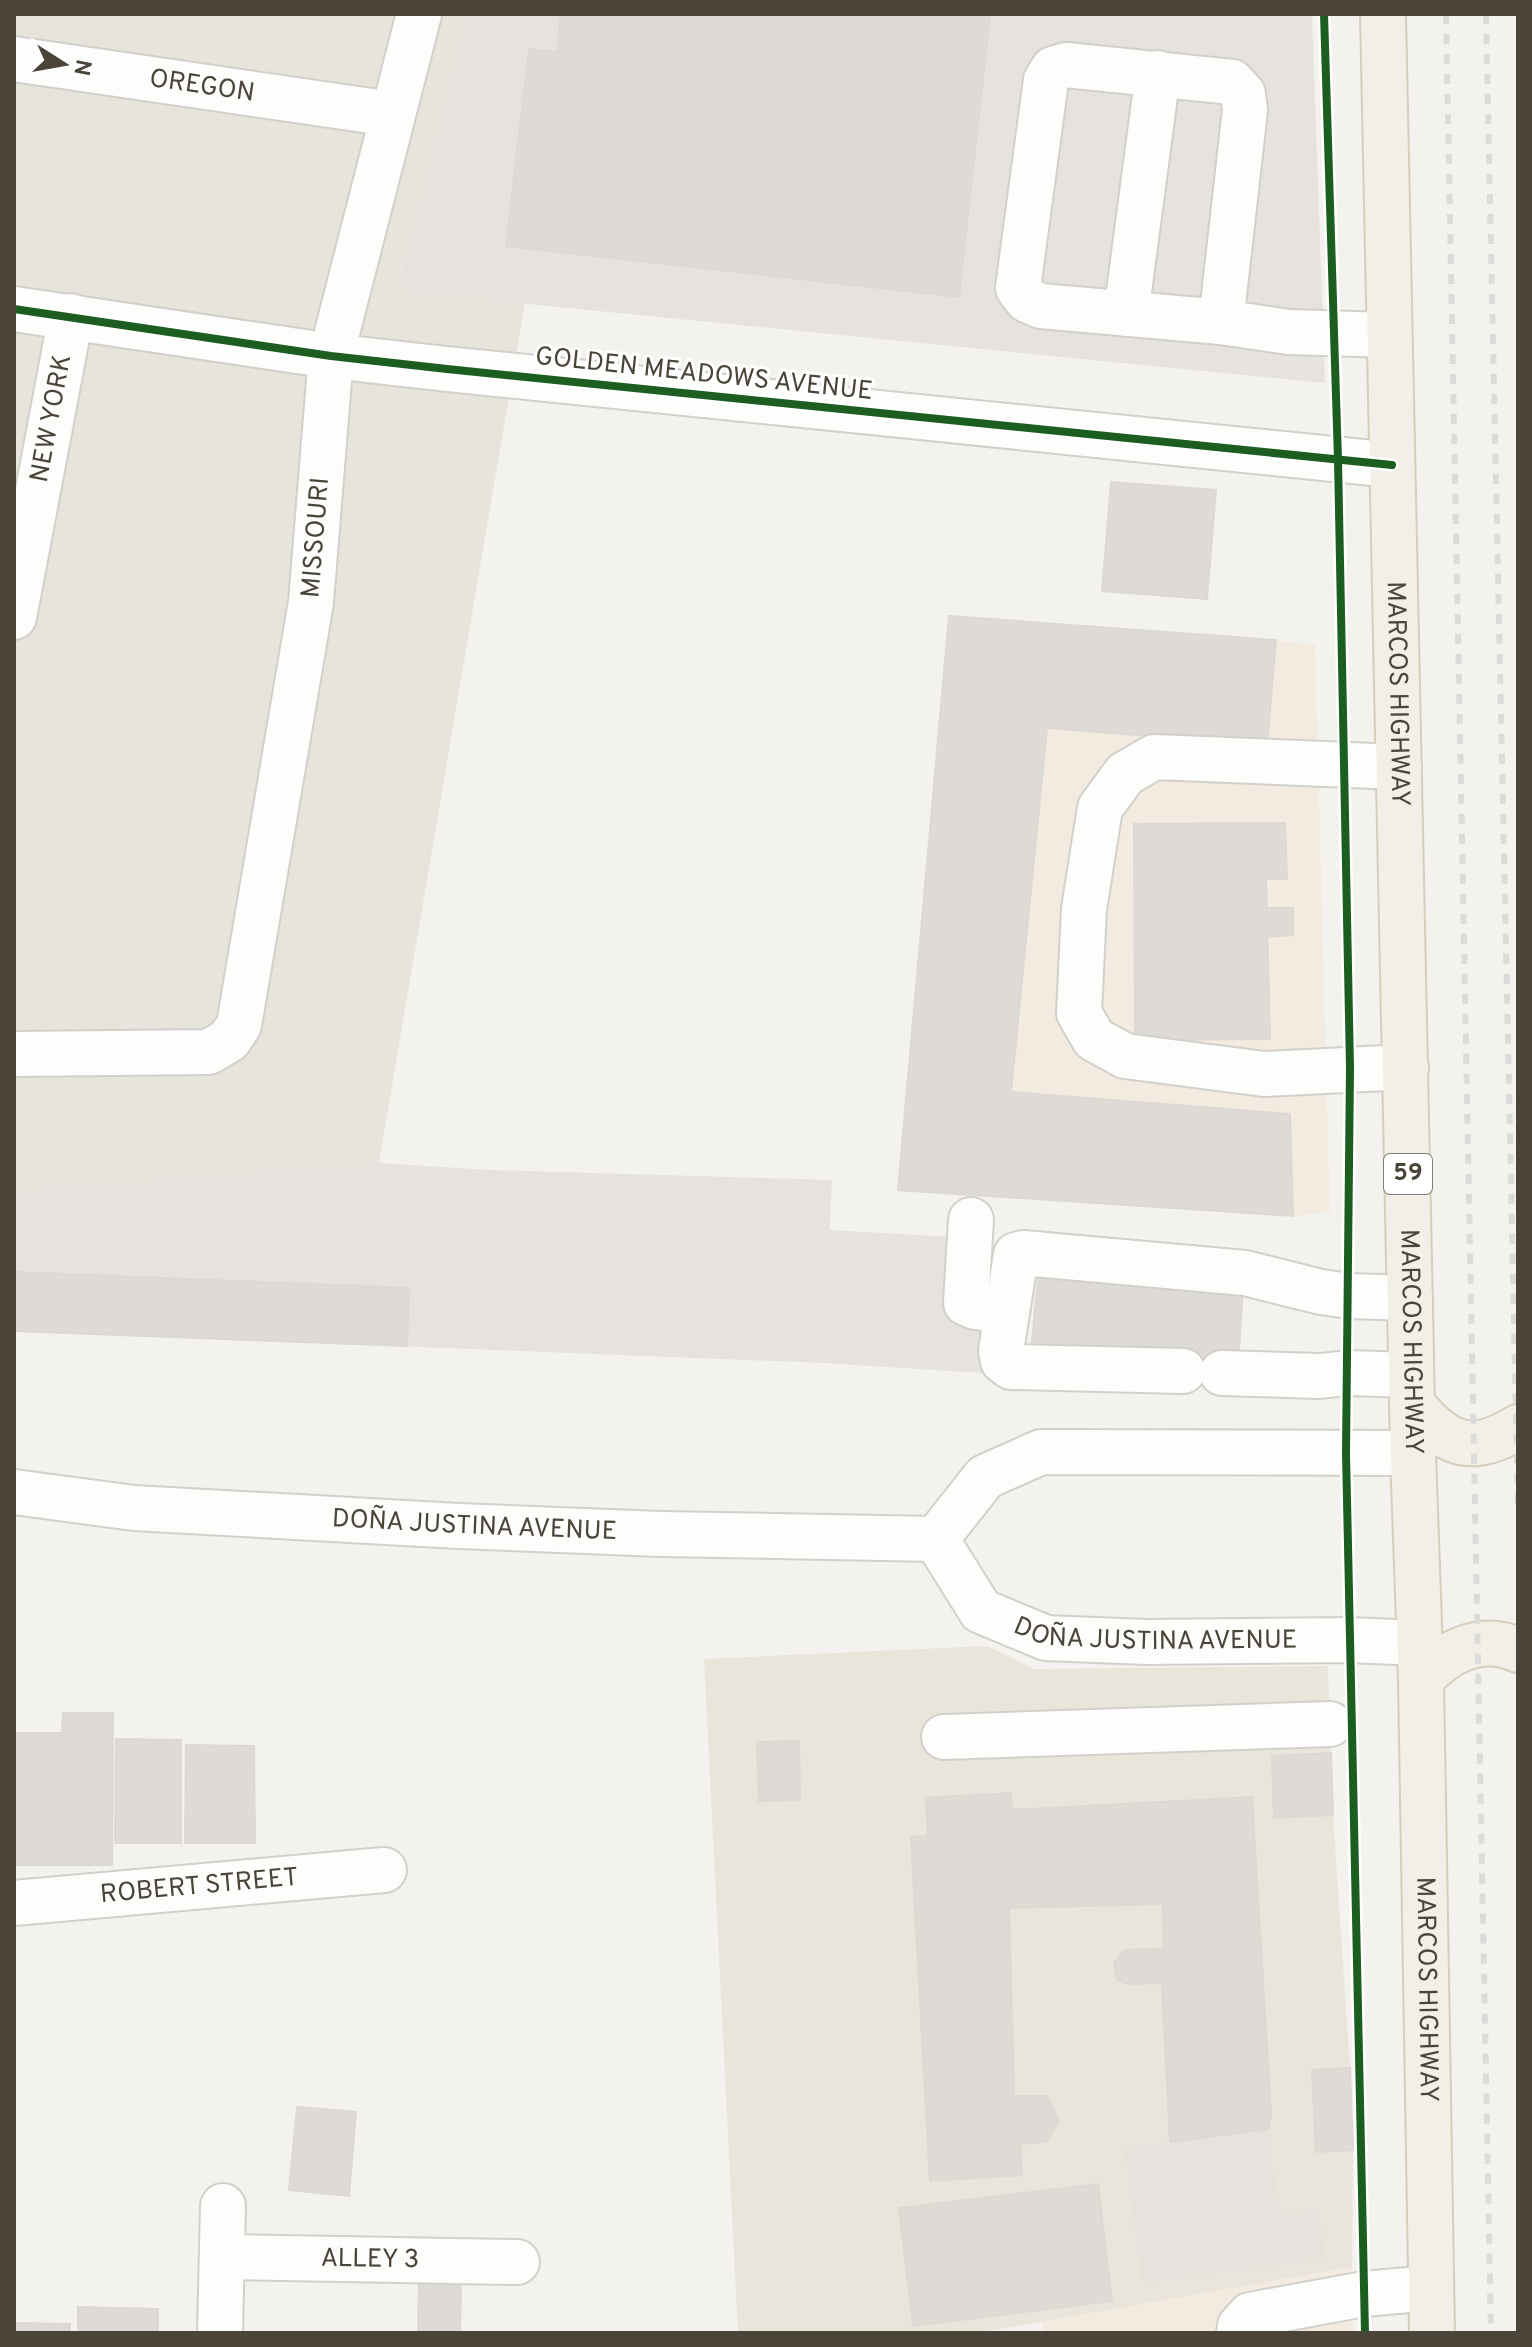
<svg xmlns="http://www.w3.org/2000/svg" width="1532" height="2347" font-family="Overpass,sans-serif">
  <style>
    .residential { fill: #e7e4dc }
    .commercial { fill: #f3ebdf }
    .industrial { fill: #e6e2de }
    .education { fill: #eae5da }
    .parking { fill: #e6e3df }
    .building { fill: #dedbd6; stroke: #dcd9d4; stroke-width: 2 }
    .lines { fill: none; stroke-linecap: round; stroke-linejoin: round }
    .minor-casing { stroke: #d2d0cb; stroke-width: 48 }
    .major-casing { stroke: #d6cebb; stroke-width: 48 }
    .minor { stroke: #fdfdfc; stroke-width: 44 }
    .major { stroke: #f2efe6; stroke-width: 44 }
    .rail { stroke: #dbdbda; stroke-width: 6; stroke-dasharray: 10 10; stroke-linecap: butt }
    .cycleway-casing { stroke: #fff; stroke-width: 13 }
    .cycleway { stroke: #1b5e20; stroke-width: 8 }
    .labels { text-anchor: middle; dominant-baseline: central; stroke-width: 6; stroke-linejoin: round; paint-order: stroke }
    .shield { fill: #fff; stroke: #817c74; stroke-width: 2 }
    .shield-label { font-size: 24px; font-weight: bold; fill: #4b4439 }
    .street-label { font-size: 26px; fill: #4b4439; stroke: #fff }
  </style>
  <rect width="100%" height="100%" fill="#f4f2ee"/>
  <polygon class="residential" points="14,14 467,14 396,290 525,302 379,1163 14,1190"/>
  <g class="commercial">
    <polygon points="949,616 1315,644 1330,1212 1293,1216 898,1190"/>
    <polygon points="1352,2267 1353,2333 1043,2333 1041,2321"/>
  </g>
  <g class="industrial">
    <polygon points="467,14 1312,14 1325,383 396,291"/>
    <polygon points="379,1163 489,1170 832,1180 824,1363 14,1331 14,1190"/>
  </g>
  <polygon class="education" points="987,1646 1034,1669 1328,1666 1333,1815 1350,2068 1353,2150 1352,2267 976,2333 738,2333 704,1659"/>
  <g class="parking">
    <polygon points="830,1230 990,1239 982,1373 824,1363"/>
    <polygon points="1268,2129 1280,2214 1319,2209 1326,2259 1142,2283 1124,2148"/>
  </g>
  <g class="building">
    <polygon points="561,14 990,14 959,297 506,246 529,49 557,52"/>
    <polygon points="1111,482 1216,490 1207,599 1102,591"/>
    <polygon points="949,616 1276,640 1267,745 1047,728 1011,1092 1290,1114 1293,1216 898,1190"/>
    <polygon points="1285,823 1287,879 1266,879 1270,1039 1135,1040 1134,824"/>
    <polygon points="1267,908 1293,908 1293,935 1267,937"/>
    <polygon points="14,1272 409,1288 407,1346 14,1331"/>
    <polygon points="1038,1278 1243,1288 1238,1364 1220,1386 1182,1384 1031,1351"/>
    <polygon points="63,1713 113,1713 112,1865 15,1865 16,1733 62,1733"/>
    <polygon points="116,1739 181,1740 181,1843 115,1843"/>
    <polygon points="799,1741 800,1800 759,1801 757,1742"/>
    <polygon points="186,1745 254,1746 255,1843 185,1843"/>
    <polygon points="1331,1753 1333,1815 1274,1818 1272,1756"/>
    <polygon points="1011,1793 1012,1810 1252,1797 1271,2116 1268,2129 1170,2142 1162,1983 1129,1984 1117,1980 1114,1963 1125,1950 1164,1949 1163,1904 1009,1908 1014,2096 1047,2096 1059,2121 1046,2142 1020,2144 1022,2175 930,2181 911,1837 928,1836 926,1798"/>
    <polygon points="1350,2068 1353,2150 1316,2152 1312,2070"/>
    <polygon points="297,2107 356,2112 349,2196 289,2190"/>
    <polygon points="1098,2184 1112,2301 913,2326 899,2208"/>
    <polygon points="419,2279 461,2280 460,2333 418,2333"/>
    <polygon points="78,2307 158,2309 158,2333 78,2333"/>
    <polygon points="14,2323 70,2324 70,2333 14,2333"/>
  </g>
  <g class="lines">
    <defs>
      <g id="minor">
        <path id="s1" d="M14,59L392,114"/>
        <polyline points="14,309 331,356 447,369 1392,465"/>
        <polyline points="1126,314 1158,73"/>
        <polyline points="1221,322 1245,110 1243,94 1232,82 1066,65 1053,69 1046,80 1018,288 1027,300 1041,306 1221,322 1289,332 1389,335"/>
        <path id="s2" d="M14,617L71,316"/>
        <polyline points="1399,767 1154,757 1125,774 1100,808 1084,909 1079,1013 1094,1039 1125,1056 1264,1074 1406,1067"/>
        <path id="s3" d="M14,1054L209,1052L229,1040L239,1025L311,602L331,356L419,14"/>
        <polyline points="971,1220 966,1303 975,1307 1007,1311"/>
        <polyline points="1183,1371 1011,1367 1003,1361 1001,1351 1016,1255 1023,1253 1245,1273 1321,1292 1349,1296 1410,1298"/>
        <polyline points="1222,1373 1320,1376 1348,1373 1411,1375"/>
        <path id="s4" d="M14,1492L134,1508L459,1526L661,1534L936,1539"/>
        <path id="s5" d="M936,1539L981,1611L1046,1638L1146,1642L1349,1640L1419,1643"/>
        <polyline points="936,1539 985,1477 1041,1452 1413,1453"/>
        <polyline points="944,1737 1330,1724"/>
        <path id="s6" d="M14,1903L384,1870"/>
        <path id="s7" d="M222,2257L517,2262"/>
        <polyline points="220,2333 223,2206"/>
        <polyline points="1239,2333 1240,2326 1250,2315 1364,2294 1430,2288"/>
      </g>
      <g id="major">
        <path id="s8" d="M1383,14L1413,1453L1421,1680L1432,2333"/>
        <path d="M1412,1404C1445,1444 1470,1457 1518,1427"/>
        <path d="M1421,1680C1445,1652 1480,1633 1518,1650"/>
      </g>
    </defs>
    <use href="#minor" class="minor-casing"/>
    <use href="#major" class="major-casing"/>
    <use href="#minor" class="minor"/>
    <use href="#major" class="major"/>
    <g class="rail">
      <polyline points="1446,14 1491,2333"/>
      <polyline points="1486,14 1518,1509"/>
    </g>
    <defs>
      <g id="cycleway">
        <polyline points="1324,14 1338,460 1350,1068 1346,1453 1365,2333"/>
        <polyline points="14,309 331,356 447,369 1392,465"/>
      </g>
    </defs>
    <use href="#cycleway" class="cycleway-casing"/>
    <use href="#cycleway" class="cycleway"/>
  </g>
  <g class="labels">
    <rect class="shield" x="1384" y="1154" width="48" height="40" rx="6"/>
    <g class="shield-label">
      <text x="1408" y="1174">59</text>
    </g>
    <g class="street-label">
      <text stroke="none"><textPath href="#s1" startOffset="190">OREGON</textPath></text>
      <text transform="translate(704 375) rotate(6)">GOLDEN MEADOWS AVENUE</text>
      <text stroke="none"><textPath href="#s2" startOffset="202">NEW YORK</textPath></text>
      <text stroke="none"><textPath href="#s3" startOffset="730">MISSOURI</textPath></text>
      <text stroke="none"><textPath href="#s8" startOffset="680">MARCOS HIGHWAY</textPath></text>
      <text stroke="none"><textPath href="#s8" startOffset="1328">MARCOS HIGHWAY</textPath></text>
      <text stroke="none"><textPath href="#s4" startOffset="462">DOÑA JUSTINA AVENUE</textPath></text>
      <text stroke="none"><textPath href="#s5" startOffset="264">DOÑA JUSTINA AVENUE</textPath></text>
      <text stroke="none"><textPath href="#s6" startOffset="186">ROBERT STREET</textPath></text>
      <text stroke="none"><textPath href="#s8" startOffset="1976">MARCOS HIGHWAY</textPath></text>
      <text stroke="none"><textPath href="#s7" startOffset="148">ALLEY 3</textPath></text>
    </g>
  </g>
  <rect width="1532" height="2347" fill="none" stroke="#4b4439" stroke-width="32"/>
  <g transform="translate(64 64) rotate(101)" stroke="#ffffff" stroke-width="6" paint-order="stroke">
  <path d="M0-6L14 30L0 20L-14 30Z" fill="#4b4439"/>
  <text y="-12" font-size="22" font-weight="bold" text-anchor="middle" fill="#4b4439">N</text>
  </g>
</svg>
